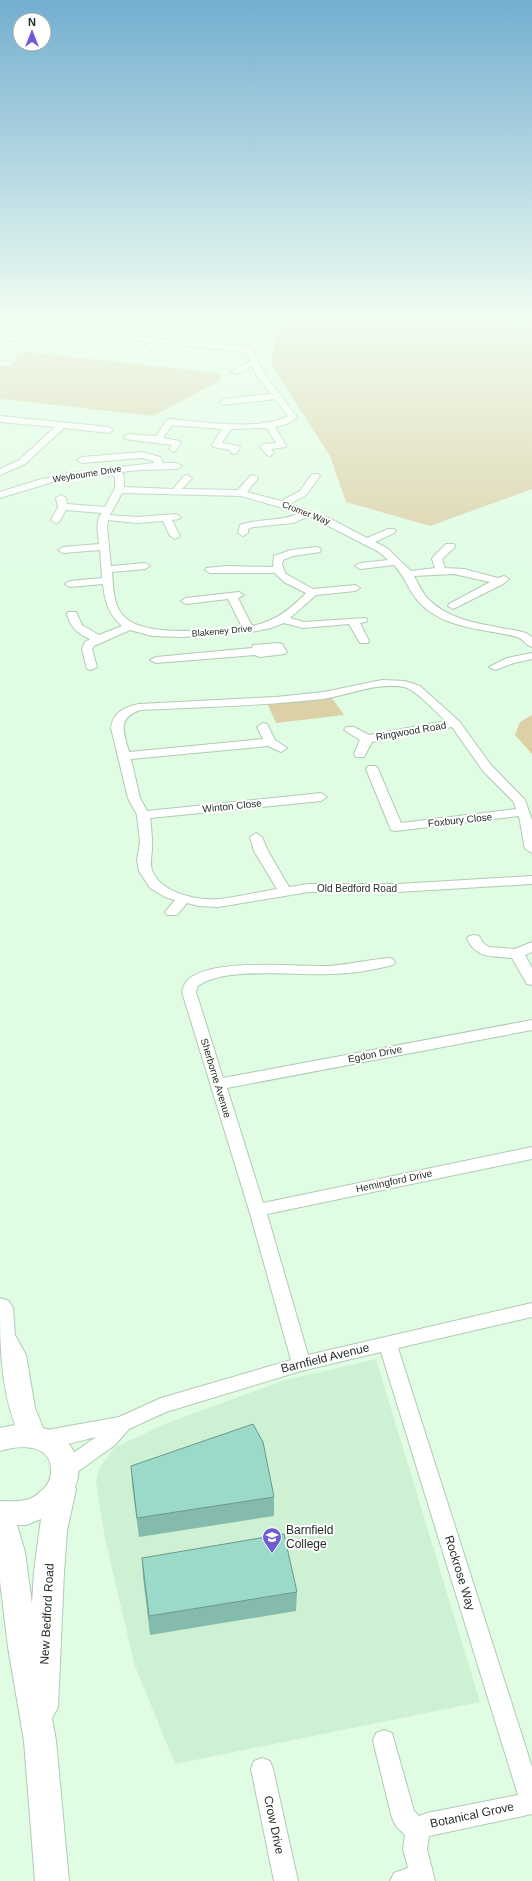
<svg xmlns="http://www.w3.org/2000/svg" width="532" height="1881" font-family="Helvetica,sans-serif">
  <style>
    .built { fill: #cef1d3 }
    .green { fill: #dcd0a7 }
    .lines { fill: none; stroke-linecap: round; stroke-linejoin: round }
    .minor-casing { stroke: #afcbb3; stroke-width: 2 }
    .highway-casing { stroke: #afcbb3; stroke-width: 2 }
    .minor { fill: #fff; fill-rule: evenodd }
    .highway { fill: #fff; fill-rule: evenodd }
    .wall { fill: #85bbad }
    .building { fill: #9bd9c9; stroke: #6c988d }
    .labels { text-anchor: middle; dominant-baseline: central; stroke-width: 4; stroke-linejoin: round; paint-order: stroke }
    .far-street-label { font-size: 9px; fill: #242e25; stroke: #fff }
    .street-label { font-size: 10px; fill: #242e25; stroke: #fff }
    .near-street-label { font-size: 12px; fill: #242e25; stroke: #fff }
    .near-poi-label { font-size: 12px; fill: #242e25; stroke: #fff; text-anchor: start }
  </style>
  <rect width="100%" height="100%" fill="#e0fce3"/>
  <g class="built">
    <polygon points="55,318 244,318 249,325 249,328 226,328 221,333"/>
    <polygon points="376,1359 480,1702 175,1764 135,1666 105,1539 96,1481 100,1467 114,1448 162,1425 285,1380"/>
  </g>
  <g class="green">
    <polygon points="277,318 532,318 532,489 430,526 346,502 330,456 271,364"/>
    <polygon points="19,351 217,373 221,374 221,380 153,416 0,399 0,367 12,364"/>
    <polygon points="332,698 344,715 276,723 267,703"/>
    <polygon points="532,715 532,754 515,735 520,722"/>
  </g>
  <g class="lines">
    <defs>
      <g id="minor">
        <path d="M0,323L247,347L257,341L256,335H262L265,342L253,351L265,375L297,417L287,424L275,427L286,445L285,447L271,449L274,453L270,456L267,455L260,447L264,444L276,443L267,428L231,429L222,443L239,446L240,448L237,453L234,454L231,453L230,450L213,447L212,445L222,429L172,425L163,438L180,441L181,443L176,451L173,452L169,449L172,445L125,439L124,437L128,434L156,436L167,420L170,419C202,422 261,431 288,416L275,399L224,405L220,402L224,399L271,394L257,376L252,366L238,374L231,372L250,361L246,352L159,343L143,356L139,354L151,342L87,336L71,349L67,347L79,335L0,327Z"/>
        <polygon points="0,336 13,337 17,339 13,341 0,340"/>
        <polygon points="8,361 11,361 11,365 0,366 0,362"/>
        <polygon points="0,416 109,427 113,430 109,433 64,428 25,464 0,475 0,469 19,460 55,427 0,422"/>
        <path d="M142,452L160,457L163,463H177L182,466L177,469L140,470L121,472L124,476V487L173,489L184,476L187,475L192,478L182,489L238,490L250,476L253,475L258,478L247,492L281,501L300,491L312,474H318L320,476L306,495L290,504L331,519L367,538L388,529H394L396,531L394,533L375,542L387,548L411,571L435,568L432,559L433,557L446,544H454L455,546L454,548L442,559L445,568L464,569L498,578L504,576L509,579L503,584L453,609L448,606L449,604L490,582L454,574L414,576C418,583 422,592 427,598C454,625 491,624 526,633L532,637V647C526,646 524,639 517,637C483,628 444,630 418,601C409,591 405,577 394,565L360,569L355,566L360,563L388,560L379,552L309,516L293,523L253,527L248,529V533L243,536L238,533L240,525C259,518 281,522 300,513L241,496L122,493L110,515L137,517L176,514L181,517L179,519L172,520L180,536L175,539L170,536L163,521L137,523L108,520L107,527L111,566L145,563L150,566L145,569L112,572C113,585 113,602 121,613C140,640 212,629 242,627L228,599L186,604L181,601L186,598L239,592L244,595L238,598L252,626C274,622 291,609 306,593L284,582L275,573H210L205,570L206,568L227,566L273,567L274,556L291,550L316,547L320,548L321,550L320,552L293,556L283,560L282,565L286,574L313,589L355,585L360,588L355,591L316,595L290,618L304,622L366,618L367,620L366,622L360,623L369,641L368,643H360L349,624L303,628L284,623L271,628L251,632L182,637L152,636L130,630L94,646L92,649L97,667L91,670L87,669L82,649L85,642L90,639C78,634 70,627 67,614L68,612H76L82,625L99,635L122,626C108,613 105,602 103,584L70,587L65,584L70,581L102,578L100,550L63,553L58,550L63,547L99,544C98,534 95,520 102,513L66,510L59,522L56,523L51,520L58,507L56,498L61,495L66,498L67,504L105,507L115,488V477L112,474L56,481L0,498V492L38,480L70,473L154,463L153,461L142,458L82,463L77,460L82,457Z"/>
        <polygon points="278,643 282,644 287,652 285,654 260,657 255,655 156,663 150,660 156,657 252,648 253,645"/>
        <polygon points="532,653 532,659 514,663 495,670 489,667 507,658"/>
        <path d="M382,680L405,681L420,686L459,721L491,765L525,800L532,820V853L525,849L519,816L396,831L391,830L366,769L368,766H376L378,769L401,823L516,809L513,801L483,771L452,727L372,742L364,757H356L354,754L360,740L344,730L346,727H354L369,735L446,721C435,712 417,690 404,687C377,682 349,695 323,699C262,706 201,707 140,710C116,719 124,732 129,752L263,739L257,727L263,723L267,724L275,740L287,748L281,752L268,746L131,759L140,798L147,811L321,793L327,797L321,801L150,818C151,826 152,835 152,843C153,852 149,861 152,870C160,893 198,901 219,899C238,897 258,892 277,889L254,851L250,837L256,833L262,837L268,851L289,887L309,884H398L532,876V884L398,892H309L218,907L199,906L187,903L177,915H167L165,912L175,900L165,897L150,888L139,871L137,860L140,843L137,815L128,798L111,728C113,712 125,707 139,704L276,697L324,692Z"/>
        <path d="M474,935L479,936L484,944L489,947L515,949L532,942V952L525,955L532,968V985L527,984L512,958C492,956 477,959 467,939L469,936Z"/>
        <path d="M388,958L393,959L395,962L393,965C373,970 350,974 330,974C296,976 225,966 198,986L196,992L223,1078L532,1020V1030L227,1088L263,1203L532,1147V1159L267,1214L308,1355L532,1303V1317L398,1348L532,1767V1814L429,1836L427,1849L435,1881H390L394,1873L408,1868L403,1849L405,1835L396,1826L392,1818L373,1741L376,1733L384,1730L392,1733L414,1811L419,1816L427,1813L518,1795L381,1352L301,1371L166,1412L129,1429L115,1445L73,1475L66,1477L59,1475L56,1469L59,1463L96,1437C78,1441 54,1450 36,1444L33,1438L36,1432L119,1417L161,1398L291,1360L249,1210L182,992C183,988 184,984 187,981C209,957 298,967 330,966C350,964 369,960 388,958Z"/>
        <polygon points="262,1758 270,1761 273,1769 298,1881 274,1881 251,1769 254,1761"/>
      </g>
      <path id="highway" d="M0,1298L9,1301L13,1308L15,1335L26,1355L35,1408L43,1428C69,1433 86,1462 75,1487L76,1489L67,1531L64,1572L58,1707L52,1718L56,1741L69,1881H35L24,1741L8,1647L0,1581V1501C8,1501 17,1502 25,1500C31,1499 36,1496 41,1491C48,1485 51,1480 51,1470C51,1443 18,1445 0,1451V1428L15,1425C0,1383 0,1342 0,1298ZM41,1519L34,1572L32,1604L25,1552L17,1525H26Z"/>
    </defs>
    <use href="#minor" class="minor-casing"/>
    <use href="#highway" class="highway-casing"/>
    <use href="#minor" class="minor"/>
    <use href="#highway" class="highway"/>
  </g>
  <g class="wall">
    <polygon points="131,1466 274,1497 274,1516 139,1537 132,1485"/>
    <polygon points="142,1558 297,1592 296,1611 150,1635 143,1577"/>
  </g>
  <g class="building">
    <polygon points="253,1424 263,1442 274,1497 137,1518 131,1466"/>
    <polygon points="284,1534 297,1592 149,1616 142,1558"/>
  </g>
  <linearGradient id="sky" x2="0" y2="1"><stop stop-color="#73aed0"/><stop offset="0.55" stop-color="#f1fef2"/><stop offset="1" stop-color="#f1fef2" stop-opacity="0"/></linearGradient>
  <rect width="532" height="581" fill="url(#sky)"/>
  <defs>
    <symbol id="university-pin" viewBox="-11 -11 22 30"><path d="M0 17L-7.5 6A9.5 9.5 0 1 1 7.5 6Z" fill="#6f5bd5" stroke="#fff"/><path d="M0-5L7-2L0 1L-7-2ZM-4 1L0 2.5L4 1V4Q0 6-4 4Z" fill="#fff"/></symbol>
  </defs>
  <g fill-rule="evenodd">
    <use href="#university-pin" x="261" y="1526" width="22" height="30"/>
  </g>
  <g class="labels">
    <g class="far-street-label">
      <text transform="translate(87 474) rotate(-9)">Weybourne Drive</text>
      <text transform="translate(306 513) rotate(21)">Cromer Way</text>
      <text transform="translate(222 631) rotate(-5)">Blakeney Drive</text>
    </g>
    <g class="street-label">
      <text transform="translate(411 731) rotate(-10)">Ringwood Road</text>
      <text transform="translate(232 806) rotate(-6)">Winton Close</text>
      <text transform="translate(460 820) rotate(-6)">Foxbury Close</text>
      <text x="357" y="888">Old Bedford Road</text>
      <text transform="translate(375 1054) rotate(-11)">Egdon Drive</text>
      <text transform="translate(216 1078) rotate(73)">Sherborne Avenue</text>
      <text transform="translate(394 1181) rotate(-12)">Hemingford Drive</text>
    </g>
    <g class="near-street-label">
      <text transform="translate(325 1358) rotate(-14)">Barnfield Avenue</text>
      <text transform="translate(460 1573) rotate(73)">Rockrose Way</text>
      <text transform="translate(47 1614) rotate(-87)">New Bedford Road</text>
      <text transform="translate(472 1815) rotate(-12)">Botanical Grove</text>
      <text transform="translate(274 1825) rotate(78)">Crow Drive</text>
    </g>
    <g class="near-poi-label">
      <text x="286" y="1530">Barnfield<tspan x="286" dy="14">College</tspan></text>
    </g>
  </g>
  <g transform="translate(32 32)"><circle r="19" fill="#ffffff" stroke="#a7aba8"/>
  <path d="M0-3L7 15L0 10L-7 15Z" fill="#6f5bd5"/>
  <text y="-6" font-size="11" font-weight="bold" text-anchor="middle" fill="#242e25">N</text>
  </g>
</svg>
